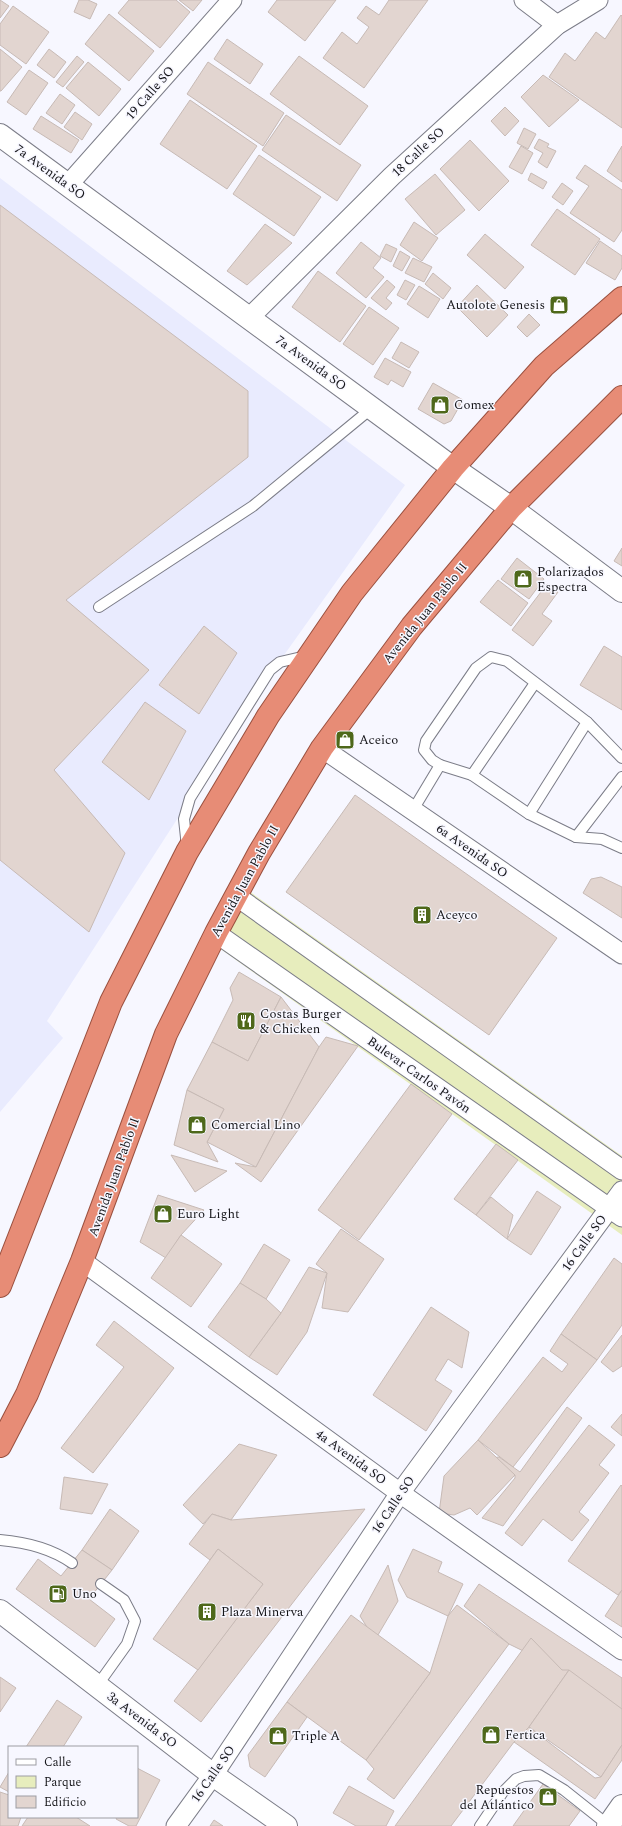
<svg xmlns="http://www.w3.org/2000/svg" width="622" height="1826" font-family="Spectral,serif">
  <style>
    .built { fill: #e9ebfe }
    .green { fill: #e7edbd }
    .building { fill: #e2d5d0; stroke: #c7bab5 }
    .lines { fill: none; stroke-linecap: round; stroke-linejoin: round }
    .service-casing { stroke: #7c7d88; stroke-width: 12 }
    .minor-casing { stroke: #7c7d88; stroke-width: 21 }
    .tertiary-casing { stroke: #7c7d88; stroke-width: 24 }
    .trunk-casing { stroke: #9a503f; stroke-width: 24 }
    .service { stroke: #fff; stroke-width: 10 }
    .minor { stroke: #fff; stroke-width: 19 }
    .tertiary { stroke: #fff; stroke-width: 22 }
    .trunk { stroke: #e78c76; stroke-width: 22 }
    .labels { text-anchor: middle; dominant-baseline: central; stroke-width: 3; stroke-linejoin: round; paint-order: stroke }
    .street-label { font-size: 13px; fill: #151519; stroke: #f7f7ff }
    .poi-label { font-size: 13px; fill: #151519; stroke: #f7f7ff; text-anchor: start }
  </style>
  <rect width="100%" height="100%" fill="#f7f7ff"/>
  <polygon class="built" points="0,178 405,485 272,672 47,1021 63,1038 0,1112"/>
  <polygon class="green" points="239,884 622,1156 622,1235 215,945"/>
  <g class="building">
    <polygon points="0,0 9,6 0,18"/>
    <polygon points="79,0 88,0 97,4 90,19 74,12"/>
    <polygon points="129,0 176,0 190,12 160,48 118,13"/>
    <polygon points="179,0 202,0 193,11"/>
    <polygon points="277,0 336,0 305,41 268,12"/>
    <polygon points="389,0 428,0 364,88 323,58 342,32 357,44 369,27 357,18 366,6 379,15"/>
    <polygon points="13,6 49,32 26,64 0,45 0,24"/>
    <polygon points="109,14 154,51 129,81 85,44"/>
    <polygon points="621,15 622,16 622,128 549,77 565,53 575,61 596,32 605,39"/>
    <polygon points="227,39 263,64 250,84 214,59"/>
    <polygon points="0,49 22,67 1,91 0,91"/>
    <polygon points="49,49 66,62 54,78 37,65"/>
    <polygon points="77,56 84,62 63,87 56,82"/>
    <polygon points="299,56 368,106 340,145 270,94"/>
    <polygon points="88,62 121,89 99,116 66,88"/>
    <polygon points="208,62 284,113 263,146 187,94"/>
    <polygon points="29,70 48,83 26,115 7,102"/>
    <polygon points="543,75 579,100 549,127 521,97"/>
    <polygon points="60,94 75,105 62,124 46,113"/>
    <polygon points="190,100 257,146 227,189 160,144"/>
    <polygon points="505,107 519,121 505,136 491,121"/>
    <polygon points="75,112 92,124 82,140 64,127"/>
    <polygon points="286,115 361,165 337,201 262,150"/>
    <polygon points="41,116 79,140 71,153 33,129"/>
    <polygon points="524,128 536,134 528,149 517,143"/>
    <polygon points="539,139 549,144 547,147 556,151 547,168 538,162 543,153 534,148"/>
    <polygon points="470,140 509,181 479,211 440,169"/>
    <polygon points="521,146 533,153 522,174 509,167"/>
    <polygon points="622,146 622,182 607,171"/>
    <polygon points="259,155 321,197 294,236 233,194"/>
    <polygon points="585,165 622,190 622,230 614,242 570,213 589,186 576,178"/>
    <polygon points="531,173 547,182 543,189 528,180"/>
    <polygon points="435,174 465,210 436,235 405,199"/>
    <polygon points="562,183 573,191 563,205 552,197"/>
    <polygon points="0,205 248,391 248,457 66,600 149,670 54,770 125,853 89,932 0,860"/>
    <polygon points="557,209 600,239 575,275 531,245"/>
    <polygon points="414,222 438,238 422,261 400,245"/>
    <polygon points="265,224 292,243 247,285 227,271"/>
    <polygon points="485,234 524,267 505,289 467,255"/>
    <polygon points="600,241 622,256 622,268 615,280 586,263"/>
    <polygon points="361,242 381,258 373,268 384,277 366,298 336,273"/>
    <polygon points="386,244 397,249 391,262 380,256"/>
    <polygon points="400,251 410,257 402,271 393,266"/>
    <polygon points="413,258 432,267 424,282 405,273"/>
    <polygon points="318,271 366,306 340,342 292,307"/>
    <polygon points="433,273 451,288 443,299 425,284"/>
    <polygon points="387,280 395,287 386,298 392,303 386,310 371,298"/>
    <polygon points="405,280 415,285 406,300 397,295"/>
    <polygon points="477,285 508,315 487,337 457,307"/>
    <polygon points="419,286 440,299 428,318 407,304"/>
    <polygon points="369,307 399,328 373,365 343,344"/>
    <polygon points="529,314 540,325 527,337 517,327"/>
    <polygon points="401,342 419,352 409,368 392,358"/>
    <polygon points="385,358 411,372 403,387 391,380 388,385 374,377"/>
    <polygon points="433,383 463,400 451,421 444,424 418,409"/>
    <polygon points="622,548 622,566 614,561"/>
    <polygon points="517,558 544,579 529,599 501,579"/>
    <polygon points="498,580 528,603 511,626 480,602"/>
    <polygon points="547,584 558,592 542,614 552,621 533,646 512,630"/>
    <polygon points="204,626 237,653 199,714 159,685"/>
    <polygon points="604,646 622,657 622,710 580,685"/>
    <polygon points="145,702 186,731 149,800 102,762"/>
    <polygon points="355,795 557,938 489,1035 286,892"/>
    <polygon points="601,877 622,887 622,918 583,893 591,879"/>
    <polygon points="239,972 281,997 248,1061 212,1042 233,1000 230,988"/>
    <polygon points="281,997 319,1047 256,1167 207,1142 224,1109 187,1090 212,1042 248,1061"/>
    <polygon points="326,1037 358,1046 261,1182 235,1163 256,1167 319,1047"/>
    <polygon points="411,1084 452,1114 359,1240 318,1210"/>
    <polygon points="187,1090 224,1109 207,1142 218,1162 174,1145"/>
    <polygon points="496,1144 518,1160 476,1215 454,1199"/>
    <polygon points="171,1155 227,1171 195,1192"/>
    <polygon points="537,1191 561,1207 531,1255 507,1239"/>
    <polygon points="158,1195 204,1210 181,1235 166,1258 140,1242"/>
    <polygon points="491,1197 513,1215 507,1239 476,1215"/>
    <polygon points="341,1229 384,1259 348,1312 322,1308 327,1273 316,1264"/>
    <polygon points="181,1235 222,1264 191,1307 151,1278"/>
    <polygon points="264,1244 290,1260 266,1299 240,1283"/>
    <polygon points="614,1258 622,1264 622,1325 597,1360 561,1334"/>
    <polygon points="309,1267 327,1273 307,1332 277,1375 249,1357 281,1313"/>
    <polygon points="240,1283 266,1299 281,1313 249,1357 208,1327"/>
    <polygon points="431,1307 469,1332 462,1368 448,1359 435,1380 452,1391 426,1431 373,1395"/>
    <polygon points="114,1321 174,1368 93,1473 61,1448 124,1367 96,1345"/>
    <polygon points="561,1334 597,1360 513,1467 478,1440 543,1357 562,1372 568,1364 550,1351"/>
    <polygon points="622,1335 622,1366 613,1372 601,1362"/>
    <polygon points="567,1407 582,1418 503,1526 482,1518 515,1478 515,1475 491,1458 499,1457 520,1472"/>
    <polygon points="622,1414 622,1436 611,1427"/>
    <polygon points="589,1425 615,1445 599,1465 609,1473 579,1512 589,1520 572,1541 543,1519 522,1546 505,1533"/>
    <polygon points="478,1440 515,1475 477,1515 470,1508 454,1515 439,1513 444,1476"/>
    <polygon points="239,1444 277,1455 231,1520 212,1514 203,1524 183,1505"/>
    <polygon points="64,1477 108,1484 92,1514 60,1509"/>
    <polygon points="621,1485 622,1486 622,1590 618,1595 568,1561"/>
    <polygon points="110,1509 139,1531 112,1570 82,1550"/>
    <polygon points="365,1509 201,1722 174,1701 263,1584 218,1549 210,1560 189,1544 212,1514 231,1520"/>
    <polygon points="218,1549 263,1584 198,1670 153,1639"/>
    <polygon points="413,1549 442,1562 438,1572 463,1584 448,1616 407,1597 398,1580"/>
    <polygon points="82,1550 112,1570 89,1599 115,1619 95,1647 16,1589 38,1559 61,1576"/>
    <polygon points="388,1565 398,1601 375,1640 360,1616"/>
    <polygon points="479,1584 622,1678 622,1710 562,1670 509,1644 464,1606"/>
    <polygon points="622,1590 622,1627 605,1616"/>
    <polygon points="457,1605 509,1644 394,1799 367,1779 374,1769 366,1760 430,1673 448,1616"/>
    <polygon points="351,1615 430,1673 366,1760 287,1702"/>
    <polygon points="531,1638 562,1670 569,1670 529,1727 514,1742 451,1826 395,1826"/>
    <polygon points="569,1670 622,1709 622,1745 601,1777 529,1727"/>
    <polygon points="0,1677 16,1688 0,1712"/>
    <polygon points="57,1700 82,1717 63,1747 26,1747"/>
    <polygon points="287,1702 307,1717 265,1777 250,1767 248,1755"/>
    <polygon points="529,1727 595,1778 601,1777 622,1745 622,1760 595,1799 514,1742"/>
    <polygon points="137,1768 160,1780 136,1826 129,1826 116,1819 117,1817 137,1817"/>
    <polygon points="9,1772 9,1792 0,1787"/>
    <polygon points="543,1784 580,1811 569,1826 513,1826"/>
    <polygon points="349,1786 394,1811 386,1826 356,1826 333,1813"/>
    <polygon points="0,1792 9,1795 9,1817 21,1817 18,1826 0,1826"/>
    <polygon points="28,1817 76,1817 90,1826 22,1826"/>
    <polygon points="214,1820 223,1826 210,1826"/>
  </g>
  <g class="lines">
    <defs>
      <g id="service">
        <polyline points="99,607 253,506 372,408"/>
        <polyline points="622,758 587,722 507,661 491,657 476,668 426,741 424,750 432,760 440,765 472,775 529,814 576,837 602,839 622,848"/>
        <polyline points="472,775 535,683"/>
        <polyline points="413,810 440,765"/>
        <polyline points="529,814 587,722"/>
        <polyline points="576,837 622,777"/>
        <polyline points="187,847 184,819 190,798 270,670 280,662 306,656"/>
        <path d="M0,1540C24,1542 52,1549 72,1563"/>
        <polyline points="97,1686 127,1644 135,1621 124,1600 101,1584"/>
        <polyline points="480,1826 503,1792 516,1779 524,1776 539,1775 564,1790 608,1825"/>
      </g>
      <g id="minor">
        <polyline points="524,0 557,25"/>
        <polyline points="68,185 232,0"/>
        <polyline points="249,318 392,176 557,25 598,0"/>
        <polyline points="322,748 622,954"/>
        <polyline points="236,896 622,1170"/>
        <polyline points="216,933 622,1217"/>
        <polyline points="82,1261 400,1493 622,1650"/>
        <polyline points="176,1826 213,1775 400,1493 622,1191"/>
      </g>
      <g id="tertiary">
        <polyline points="0,135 453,468 511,508 622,591"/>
        <polyline points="0,1611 213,1775 286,1826"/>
        <polyline points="608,1826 622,1806"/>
      </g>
      <g id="trunk">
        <polyline points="0,1286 111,1002 187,852 268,716 352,593 453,468 544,366 622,298"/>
        <polyline points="0,1446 27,1394 82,1261 166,1034 216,933 259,853 322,748 412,626 511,508 622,397"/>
      </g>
    </defs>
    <use href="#service" class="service-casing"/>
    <use href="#minor" class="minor-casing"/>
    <use href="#tertiary" class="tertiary-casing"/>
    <use href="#trunk" class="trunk-casing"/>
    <use href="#service" class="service"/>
    <use href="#minor" class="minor"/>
    <use href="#tertiary" class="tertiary"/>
    <use href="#trunk" class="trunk"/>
  </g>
  <defs>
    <symbol id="shop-square" viewBox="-11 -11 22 22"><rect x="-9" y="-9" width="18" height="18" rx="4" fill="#4e681a" stroke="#f7f7ff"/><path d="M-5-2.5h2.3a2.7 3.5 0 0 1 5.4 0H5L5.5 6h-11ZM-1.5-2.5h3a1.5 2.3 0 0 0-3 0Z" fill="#fff"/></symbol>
    <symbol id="building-square" viewBox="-11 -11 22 22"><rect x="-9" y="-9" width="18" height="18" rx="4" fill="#4e681a" stroke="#f7f7ff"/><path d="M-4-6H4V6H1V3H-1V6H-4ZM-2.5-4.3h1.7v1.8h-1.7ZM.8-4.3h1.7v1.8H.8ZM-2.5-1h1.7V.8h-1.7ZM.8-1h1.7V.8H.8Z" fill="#fff"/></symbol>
    <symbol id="restaurant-square" viewBox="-11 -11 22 22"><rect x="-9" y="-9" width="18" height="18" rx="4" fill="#4e681a" stroke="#f7f7ff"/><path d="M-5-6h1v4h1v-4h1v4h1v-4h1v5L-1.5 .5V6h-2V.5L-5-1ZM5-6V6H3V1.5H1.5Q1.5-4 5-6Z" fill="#fff"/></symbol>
    <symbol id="fuel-square" viewBox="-11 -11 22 22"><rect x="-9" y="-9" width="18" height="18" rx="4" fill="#4e681a" stroke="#f7f7ff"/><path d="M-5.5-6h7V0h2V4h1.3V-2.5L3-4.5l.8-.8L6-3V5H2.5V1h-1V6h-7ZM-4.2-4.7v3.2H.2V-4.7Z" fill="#fff"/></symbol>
  </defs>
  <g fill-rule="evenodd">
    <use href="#shop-square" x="548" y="294" width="22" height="22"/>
    <use href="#shop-square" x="429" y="394" width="22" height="22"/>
    <use href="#shop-square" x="512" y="568" width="22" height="22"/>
    <use href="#shop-square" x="334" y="729" width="22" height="22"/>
    <use href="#building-square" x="411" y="904" width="22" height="22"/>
    <use href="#restaurant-square" x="235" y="1010" width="22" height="22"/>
    <use href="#shop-square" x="186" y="1114" width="22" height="22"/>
    <use href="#shop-square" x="152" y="1203" width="22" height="22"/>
    <use href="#fuel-square" x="47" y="1583" width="22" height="22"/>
    <use href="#building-square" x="196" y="1601" width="22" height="22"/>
    <use href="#shop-square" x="480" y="1724" width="22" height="22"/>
    <use href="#shop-square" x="267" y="1725" width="22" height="22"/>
    <use href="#shop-square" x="537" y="1786" width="22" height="22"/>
  </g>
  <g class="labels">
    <g class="street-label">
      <text transform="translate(150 93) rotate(-49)">19 Calle SO</text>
      <text transform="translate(418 152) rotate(-43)">18 Calle SO</text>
      <text transform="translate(50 172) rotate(36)">7a Avenida SO</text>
      <text transform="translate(311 363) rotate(36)">7a Avenida SO</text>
      <text transform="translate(425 613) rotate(-51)">Avenida Juan Pablo II</text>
      <text transform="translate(472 851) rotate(35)">6a Avenida SO</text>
      <text transform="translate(245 881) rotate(-61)">Avenida Juan Pablo II</text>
      <text transform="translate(419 1075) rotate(35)">Bulevar Carlos Pavón</text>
      <text transform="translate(114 1177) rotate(-70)">Avenida Juan Pablo II</text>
      <text transform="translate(584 1243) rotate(-54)">16 Calle SO</text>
      <text transform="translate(351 1457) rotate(36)">4a Avenida SO</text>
      <text transform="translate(393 1505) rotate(-56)">16 Calle SO</text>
      <text transform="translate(142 1720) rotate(37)">3a Avenida SO</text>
      <text transform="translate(213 1774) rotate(-55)">16 Calle SO</text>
    </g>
    <g class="poi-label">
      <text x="545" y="305" text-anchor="end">Autolote Genesis</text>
      <text x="454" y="405">Comex</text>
      <text x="537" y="572">Polarizados<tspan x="537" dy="15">Espectra</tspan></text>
      <text x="359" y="740">Aceico</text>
      <text x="436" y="915">Aceyco</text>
      <text x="260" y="1014">Costas Burger<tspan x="260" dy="15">&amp; Chicken</tspan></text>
      <text x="211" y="1125">Comercial Lino</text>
      <text x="177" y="1214">Euro Light</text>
      <text x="72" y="1594">Uno</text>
      <text x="221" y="1612">Plaza Minerva</text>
      <text x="505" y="1735">Fertica</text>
      <text x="292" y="1736">Triple A</text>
      <text x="534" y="1790" text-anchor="end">Repuestos<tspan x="534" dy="15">del Atlántico</tspan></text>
    </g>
  </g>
  <rect x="8" y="1746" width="130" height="72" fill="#f7f7ff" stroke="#9d9da3"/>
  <rect x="16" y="1759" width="20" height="6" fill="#ffffff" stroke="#9d9da3"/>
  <text x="44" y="1766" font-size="12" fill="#151519">Calle</text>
  <rect x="16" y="1776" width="20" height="12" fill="#e7edbd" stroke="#9d9da3"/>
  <text x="44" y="1786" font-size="12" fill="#151519">Parque</text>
  <rect x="16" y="1796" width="20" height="12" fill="#e2d5d0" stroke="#9d9da3"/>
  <text x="44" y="1806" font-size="12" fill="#151519">Edificio</text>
</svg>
